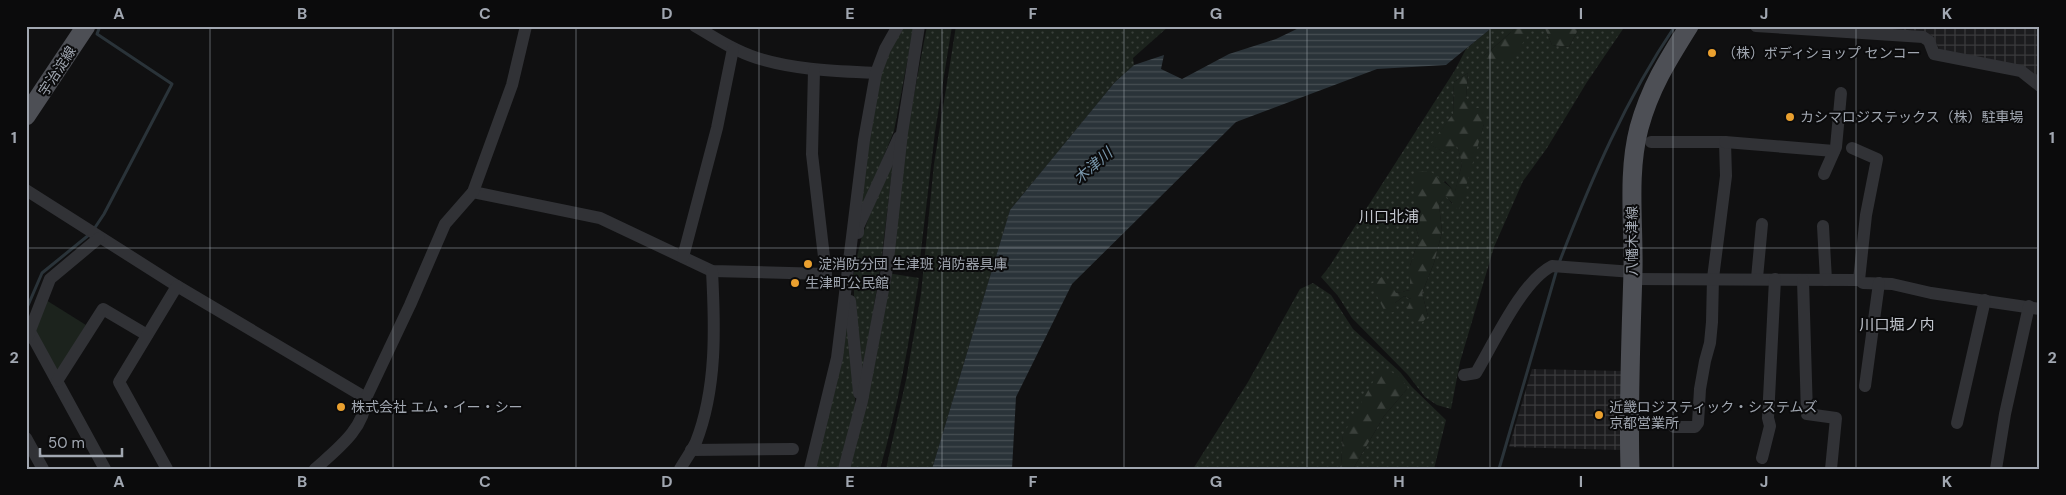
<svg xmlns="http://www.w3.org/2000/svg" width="2066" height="495" font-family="'DM Sans','Noto Sans JP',sans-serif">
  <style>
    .industrial { fill: url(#industrial-grid) }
    .grass { fill: url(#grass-dots); fill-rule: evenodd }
    .forest { fill: url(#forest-firs) }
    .green { fill: #1c231d }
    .water { fill: url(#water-rules) }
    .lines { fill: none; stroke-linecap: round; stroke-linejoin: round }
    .stream { stroke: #2a3339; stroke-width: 3 }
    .minor { stroke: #313236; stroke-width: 12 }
    .primary { stroke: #4d4f55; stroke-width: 19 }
    .grid { fill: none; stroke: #a1a7b1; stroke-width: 1; stroke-opacity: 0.55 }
    .poi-dot { fill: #eaa02f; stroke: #0b0b0c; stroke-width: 2 }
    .labels { text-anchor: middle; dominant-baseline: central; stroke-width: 4; stroke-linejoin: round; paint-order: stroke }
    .poi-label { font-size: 14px; fill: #a1a7b1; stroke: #0b0b0c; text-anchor: start }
    .street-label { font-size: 14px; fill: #a1a7b1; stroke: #0b0b0c }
    .water-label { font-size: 15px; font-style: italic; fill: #7997ac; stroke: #0b0b0c }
    .neighbourhood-label { font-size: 15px; fill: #c2c6ce; stroke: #0b0b0c }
    .neatline { fill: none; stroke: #a1a7b1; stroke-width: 2 }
    .grid-label { font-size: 16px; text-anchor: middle; font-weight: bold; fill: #a1a7b1 }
  </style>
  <defs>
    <pattern id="industrial-grid" width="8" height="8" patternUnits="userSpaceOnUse" patternTransform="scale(1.25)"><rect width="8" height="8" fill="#1c1c1e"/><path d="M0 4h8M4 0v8" fill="none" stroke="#3a3a3c"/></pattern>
    <pattern id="grass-dots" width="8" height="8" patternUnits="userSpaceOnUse" patternTransform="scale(1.25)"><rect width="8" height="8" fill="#1c231d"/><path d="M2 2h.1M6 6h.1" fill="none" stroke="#3a403b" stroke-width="1.8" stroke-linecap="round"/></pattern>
    <pattern id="forest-firs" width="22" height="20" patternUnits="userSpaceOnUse" patternTransform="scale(1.25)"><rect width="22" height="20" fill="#1c231d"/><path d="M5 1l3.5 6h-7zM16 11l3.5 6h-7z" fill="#3a403b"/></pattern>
    <pattern id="water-rules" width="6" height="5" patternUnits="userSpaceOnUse" patternTransform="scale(1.25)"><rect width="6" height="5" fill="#2a3339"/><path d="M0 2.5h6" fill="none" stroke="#464e53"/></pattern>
  </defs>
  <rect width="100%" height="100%" fill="#101011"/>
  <g class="industrial">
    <polygon points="1842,26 2040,26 2040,81 1940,50 1931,35 1922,31"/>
    <polygon points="1532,369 1622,371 1622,450 1509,447"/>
  </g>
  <g class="grass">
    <polygon points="902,26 914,26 894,131 857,222 879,74"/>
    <polygon points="927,26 952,26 935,132 919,268 891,265 907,131"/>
    <polygon points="956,26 1169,26 1133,58 1134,65 1115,82 1010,210 932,469 886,469 906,380 921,294 934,164"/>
    <path d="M1494,26H1518L1484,56L1527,35L1534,26H1544L1552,45L1569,47L1580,26H1625L1587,82L1547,148L1523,181L1494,247L1460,362L1451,409L1437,405L1425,397L1408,375L1352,318L1338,296L1321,277L1329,267L1455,70L1466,49ZM1468,73L1466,98L1484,124L1473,158L1452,204L1446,195L1439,204L1442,232L1434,263L1422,293L1428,316L1411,299L1404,296L1395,303L1396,293L1410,290V266L1419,238L1415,224L1445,181L1455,192L1462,164L1457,144L1446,153L1431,145L1453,114L1454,82Z"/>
    <polygon points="895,146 881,263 862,379 854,299 854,269 862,236"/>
    <path d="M887,273L919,278C909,342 898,407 880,469H848Z"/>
    <polygon points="1313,283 1331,295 1353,329 1400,372 1412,387 1446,420 1434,469 1353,469 1384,416 1408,388 1343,435 1341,466 1337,469 1193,469 1248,382 1300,289"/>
    <polygon points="847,309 856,409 839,469 813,469"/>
  </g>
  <g class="forest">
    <polygon points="1518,26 1534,26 1511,61 1490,60 1484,56"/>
    <polygon points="1544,26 1580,26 1569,47 1552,45"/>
    <polygon points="1468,73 1466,98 1475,108 1484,108 1484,124 1459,211 1446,196 1439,204 1442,232 1434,263 1422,293 1428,316 1419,326 1405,314 1411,299 1404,296 1395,303 1397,311 1386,314 1371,284 1385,275 1396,293 1410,290 1410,266 1419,238 1415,224 1416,172 1430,171 1455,191 1462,164 1457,145 1446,153 1430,145 1453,114 1454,82"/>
    <polygon points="1382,366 1401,378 1408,388 1384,416 1353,469 1337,469 1341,466 1343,435"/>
  </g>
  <polygon class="green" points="46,300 86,325 57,374 36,334 36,324"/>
  <polygon class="water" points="1303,26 1494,26 1446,65 1377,69 1236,122 1072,284 1016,397 1012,469 932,469 1010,210 1115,82 1134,65 1164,55 1161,69 1182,79 1229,54 1276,39"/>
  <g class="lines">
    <g class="stream">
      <polyline points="94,229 104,214 172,84 97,34 100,26"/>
      <path d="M1559,263C1591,180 1625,100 1675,26"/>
      <polyline points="26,310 42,273 90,234"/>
      <polyline points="1499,469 1557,269"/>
    </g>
    <g class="minor">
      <path d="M695,26C715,38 735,51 757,58C795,70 836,71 876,73"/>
      <polyline points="1756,26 1923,37 1929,41 1934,54 2021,71 2040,86"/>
      <polyline points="814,70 812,154 826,274"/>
      <polyline points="1651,142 1725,142 1726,176 1713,278 1712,322 1710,343 1705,361 1700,389 1698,423 1695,427 1674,427"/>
      <polyline points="1725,142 1834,151"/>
      <polyline points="1852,148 1877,159 1866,215 1859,280"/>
      <polyline points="1824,174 1836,147 1841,93"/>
      <polyline points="26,190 177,286 366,398"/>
      <polyline points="473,192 600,218 712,271 826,274"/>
      <polyline points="1823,226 1826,280"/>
      <polyline points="858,233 858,227 899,137"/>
      <polyline points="683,257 717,128 733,49"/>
      <polyline points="1757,278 1762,224"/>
      <polyline points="1632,279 1859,280 1863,283 1892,284 1931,293 2040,309"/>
      <polyline points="1803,280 1807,414 1836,418 1831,469"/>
      <polyline points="850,301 859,393"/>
      <polyline points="29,330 105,469"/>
      <polyline points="27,338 50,279 99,238"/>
      <path d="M1464,375L1476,373C1494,343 1522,281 1552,266L1633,272"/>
      <polyline points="57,381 103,309 147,335"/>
      <polyline points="1865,386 1879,283"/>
      <polyline points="1957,423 1985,300"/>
      <polyline points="26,438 43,469"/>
      <polyline points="691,450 793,449"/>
      <polyline points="1762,458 1770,426 1768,418 1775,279"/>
      <polyline points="167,469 119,382 177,286"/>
      <path d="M315,469C336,450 365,429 366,398L410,305L445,224L473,192L512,85L526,26"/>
      <path d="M680,469C685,460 692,451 696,442C717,388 715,327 712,271"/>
      <polyline points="810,469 837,358 864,140 876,73 885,49 898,26"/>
      <polyline points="844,469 862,401 887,269 902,133 919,26"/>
      <polyline points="1996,469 2005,414 2029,306"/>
    </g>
    <g class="primary">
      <polyline points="26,116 86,26"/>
      <path d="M1630,469C1628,403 1631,337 1633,271C1634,224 1627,174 1639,128C1650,88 1667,61 1689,26"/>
    </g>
  </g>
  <path class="grid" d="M210,26V469M393,26V469M576,26V469M759,26V469M942,26V469M1124,26V469M1307,26V469M1490,26V469M1673,26V469M1856,26V469M26,248H2040"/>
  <g class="poi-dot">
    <circle cx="1712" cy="53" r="5"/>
    <circle cx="1790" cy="117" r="5"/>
    <circle cx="808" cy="264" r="5"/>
    <circle cx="795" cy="283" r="5"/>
    <circle cx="341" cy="407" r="5"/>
    <circle cx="1599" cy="415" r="5"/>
  </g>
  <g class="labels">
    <g class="poi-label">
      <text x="1722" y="53">（株）ボディショップ センコー</text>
      <text x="1800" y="117">カシマロジステックス（株）駐車場</text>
      <text x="818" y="264">淀消防分団 生津班 消防器具庫</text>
      <text x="805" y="283">生津町公民館</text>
      <text x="351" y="407">株式会社 エム・イー・シー</text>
      <text x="1609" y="407">近畿ロジスティック・システムズ<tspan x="1609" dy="16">京都営業所</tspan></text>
    </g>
    <g class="street-label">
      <text transform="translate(57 71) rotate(-57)">宇治淀線</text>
      <text transform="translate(1632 241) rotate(-90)">八幡木津線</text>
    </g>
    <g class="water-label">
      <text transform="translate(1093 166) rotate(-41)">木津川</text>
    </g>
    <g class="neighbourhood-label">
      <text x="1389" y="217">川口北浦</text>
      <text x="1897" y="325">川口堀ノ内</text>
    </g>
  </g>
  <rect width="2066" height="495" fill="none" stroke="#0b0b0c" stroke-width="55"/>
  <path d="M40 448v8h82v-8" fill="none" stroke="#a1a7b1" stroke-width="2.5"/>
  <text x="48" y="448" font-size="15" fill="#a1a7b1" stroke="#0b0b0c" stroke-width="4" paint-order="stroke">50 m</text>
  <rect x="28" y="28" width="2010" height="440" class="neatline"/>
  <g class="grid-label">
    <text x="119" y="19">A</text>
    <text x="302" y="19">B</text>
    <text x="485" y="19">C</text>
    <text x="667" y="19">D</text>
    <text x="850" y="19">E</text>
    <text x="1033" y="19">F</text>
    <text x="1216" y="19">G</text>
    <text x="1399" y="19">H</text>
    <text x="1581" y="19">I</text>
    <text x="1764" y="19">J</text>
    <text x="1947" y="19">K</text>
    <text x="14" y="143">1</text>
    <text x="2052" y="143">1</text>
    <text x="14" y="363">2</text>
    <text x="2052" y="363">2</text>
    <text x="119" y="487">A</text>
    <text x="302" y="487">B</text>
    <text x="485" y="487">C</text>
    <text x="667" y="487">D</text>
    <text x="850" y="487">E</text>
    <text x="1033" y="487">F</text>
    <text x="1216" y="487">G</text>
    <text x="1399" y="487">H</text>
    <text x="1581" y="487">I</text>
    <text x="1764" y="487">J</text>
    <text x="1947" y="487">K</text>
  </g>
</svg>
